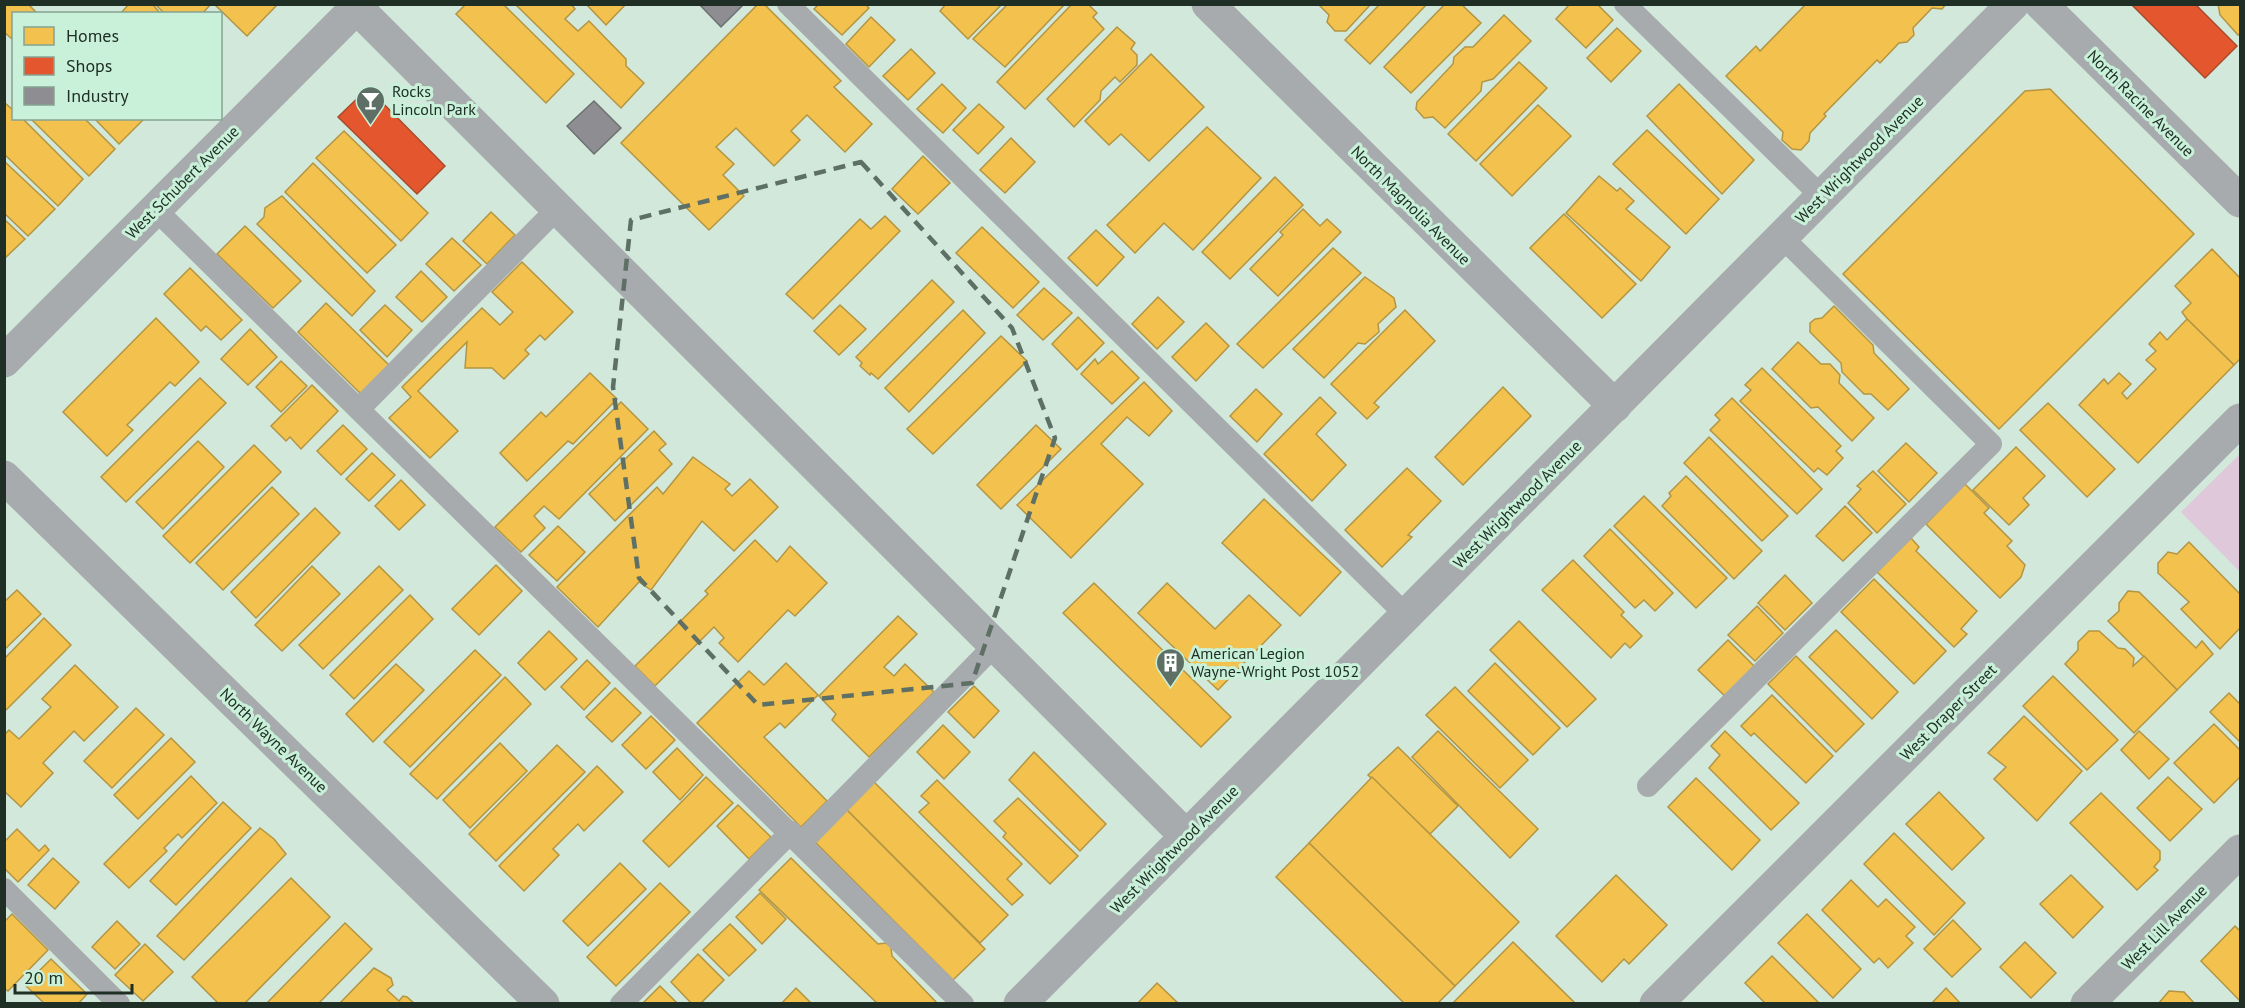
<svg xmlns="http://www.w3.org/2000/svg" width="2245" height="1008" font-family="'PT Sans',sans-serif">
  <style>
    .green { fill: #dfc8d9 }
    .homes { fill: #f2c14e; stroke: #b39542; stroke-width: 1.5 }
    .shops { fill: #e4572e; stroke: #a94b2c; stroke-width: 1.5 }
    .industry { fill: #8d8d92; stroke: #6c7172; stroke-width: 1.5 }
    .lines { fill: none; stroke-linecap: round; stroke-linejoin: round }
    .service { stroke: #a7abad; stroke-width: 22 }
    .minor { stroke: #a7abad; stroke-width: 33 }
    .tertiary { stroke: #a7abad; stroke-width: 33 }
    .marked { fill: none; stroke: #5e7065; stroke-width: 4.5; stroke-dasharray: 12 8; stroke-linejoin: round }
    .labels { text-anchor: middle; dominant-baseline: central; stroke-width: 6; stroke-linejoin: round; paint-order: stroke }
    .poi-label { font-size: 16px; fill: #202f26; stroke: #c9f1d9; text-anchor: start }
    .street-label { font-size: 16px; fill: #202f26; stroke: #c9f1d9 }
  </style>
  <rect width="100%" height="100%" fill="#d2e8db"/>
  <polygon class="green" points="2240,454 2240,572 2181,512"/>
  <g class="homes">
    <polygon points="4,4 28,4 37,13 14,14 12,39 4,32"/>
    <polygon points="129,4 152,4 161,14 120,14"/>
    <polygon points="155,4 211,4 202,14 165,14"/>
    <polygon points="214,4 274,4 276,6 247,36"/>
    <polygon points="466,4 503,4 574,74 546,103 456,14"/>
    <polygon points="515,4 571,4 575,9 565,19 578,31 589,21 626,59 626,66 644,83 621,108"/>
    <polygon points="586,4 626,4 606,25"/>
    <polygon points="758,4 764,4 841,81 834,87 872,124 845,152 807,115 791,131 800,140 774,166 736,128 716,147 734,164 723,175 744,196 709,230 621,143"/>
    <polygon points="819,4 865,4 869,8 842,35 814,9"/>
    <polygon points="946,4 1002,4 968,39 940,11"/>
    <polygon points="1008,4 1065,4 1005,67 973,39"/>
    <polygon points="1072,4 1088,4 1097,13 1093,17 1104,29 1025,109 997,82"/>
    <polygon points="1371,4 1346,31 1335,31 1327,22 1329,15 1319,5"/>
    <polygon points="1380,4 1427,4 1370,64 1345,40"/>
    <polygon points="1445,4 1461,4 1481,23 1411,93 1384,67"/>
    <polygon points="1570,4 1597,4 1613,20 1586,48 1556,19"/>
    <polygon points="1806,4 1946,4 1942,9 1932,8 1913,28 1914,35 1907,42 1899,43 1880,63 1877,60 1824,114 1826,116 1810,133 1809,141 1801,150 1792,149 1782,140 1783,132 1726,76 1756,46 1760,51"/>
    <polygon points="2240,4 2240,34 2238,35 2220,15 2218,4"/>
    <polygon points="1504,15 1531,41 1493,79 1482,82 1481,91 1445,128 1433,117 1424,118 1416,109 1417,102 1453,64 1454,57 1465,47 1473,47"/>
    <polygon points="871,17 895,40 869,67 846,44"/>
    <polygon points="1117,27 1135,43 1131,49 1137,55 1137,65 1120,82 1115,77 1101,91 1100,100 1074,127 1047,99"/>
    <polygon points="1617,28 1641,51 1611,82 1587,58"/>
    <polygon points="911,49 935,73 908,100 883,76"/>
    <polygon points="1151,54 1204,107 1149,161 1121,134 1109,145 1085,121"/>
    <polygon points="1519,62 1547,88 1476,161 1448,134"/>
    <polygon points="942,84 966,108 943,133 917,109"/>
    <polygon points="1679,84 1754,160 1722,194 1647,116"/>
    <polygon points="2050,89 2194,234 1999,429 1843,274 2025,91"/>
    <polygon points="4,102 14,111 14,118 22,118 83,179 58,206 4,154"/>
    <polygon points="979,104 1004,127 978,154 953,130"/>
    <polygon points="1538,105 1571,136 1512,196 1480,164"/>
    <polygon points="30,118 84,118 115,149 89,176"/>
    <polygon points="94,118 144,118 144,119 119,144"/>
    <polygon points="1207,127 1261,178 1193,250 1164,223 1135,253 1107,225"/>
    <polygon points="1647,130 1719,199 1686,234 1613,164"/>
    <polygon points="344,131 428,213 401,241 316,158"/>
    <polygon points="1011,138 1035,162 1005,193 980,170"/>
    <polygon points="923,156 950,183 918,214 892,189"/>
    <polygon points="4,161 55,209 28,236 4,213"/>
    <polygon points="313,163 396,245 367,273 285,192"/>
    <polygon points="1599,176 1617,191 1620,188 1634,201 1626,209 1670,247 1641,281 1566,213"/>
    <polygon points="1275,177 1303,205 1230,279 1202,252"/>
    <polygon points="282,196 375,291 352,316 257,224 264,217 265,208"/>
    <polygon points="1303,209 1320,226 1327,219 1341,232 1278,296 1250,269 1283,235 1280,232"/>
    <polygon points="491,212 515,235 487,264 463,241"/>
    <polygon points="1564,214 1636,284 1602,318 1530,248"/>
    <polygon points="885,216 900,231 813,319 786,294 860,219 871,229"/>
    <polygon points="4,219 25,239 4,259"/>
    <polygon points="245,226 301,281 273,308 217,254"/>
    <polygon points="982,227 1039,282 1013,308 956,253"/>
    <polygon points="1096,230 1124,257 1097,286 1068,258"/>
    <polygon points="452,238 481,265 454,291 426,264"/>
    <polygon points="1333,248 1361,273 1263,368 1237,344"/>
    <polygon points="2212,249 2240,278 2240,359 2234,365 2187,319 2182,312 2191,303 2175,286"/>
    <polygon points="522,262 573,312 545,340 540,335 525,350 529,354 504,379 492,368 465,368 467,342 418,391 458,431 430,458 389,418 411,397 402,387 482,308 500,325 513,312 492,292"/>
    <polygon points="190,268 242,320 221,340 206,326 201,331 164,294"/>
    <polygon points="421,271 447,297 422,322 396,297"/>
    <polygon points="1365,277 1394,298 1396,307 1378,324 1379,332 1365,344 1358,343 1324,378 1293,349"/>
    <polygon points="932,280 954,302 878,379 871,373 870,375 860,366 862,363 856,357"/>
    <polygon points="1044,288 1072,313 1043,340 1017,315"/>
    <polygon points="1158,297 1184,322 1157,349 1132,324"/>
    <polygon points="326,303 389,365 361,394 298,332"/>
    <polygon points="385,305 412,330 387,357 360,330"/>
    <polygon points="840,305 866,329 839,355 814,331"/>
    <polygon points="1834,306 1873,345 1874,353 1909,389 1888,410 1871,394 1864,394 1842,372 1841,363 1810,332 1810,323 1815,319 1822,318"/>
    <polygon points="963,310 985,333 909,412 885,388"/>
    <polygon points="1405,310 1435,341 1374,403 1379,407 1367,419 1331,384"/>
    <polygon points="1078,317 1104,343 1077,370 1052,344"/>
    <polygon points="156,318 199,362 175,386 170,382 127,425 133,430 107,456 63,412"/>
    <polygon points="2187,319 2234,365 2138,463 2079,405 2104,379 2108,384 2119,373 2131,384 2122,393 2127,399 2156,369 2146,360 2156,351 2149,344 2160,332 2167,340"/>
    <polygon points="1206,323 1229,346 1196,381 1172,357"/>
    <polygon points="250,329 277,357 248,385 221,359"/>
    <polygon points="1001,336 1027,361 933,454 907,429"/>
    <polygon points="1798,342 1821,364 1830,364 1840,375 1839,383 1874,418 1852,441 1818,407 1811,408 1772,369"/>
    <polygon points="1112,351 1139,378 1112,404 1081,374 1095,359 1098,364"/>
    <polygon points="281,361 307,386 281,412 256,387"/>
    <polygon points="1762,368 1841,446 1836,451 1843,458 1827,475 1818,468 1814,472 1740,401 1751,390 1745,385"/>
    <polygon points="590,373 617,399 573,444 568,441 527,481 500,453 541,412 546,417"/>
    <polygon points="200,378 226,403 126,502 101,477"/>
    <polygon points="1144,382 1172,411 1149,436 1127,417 1101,444 1143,484 1071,558 1017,505"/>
    <polygon points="312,385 338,411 301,449 290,437 286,441 271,426"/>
    <polygon points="1503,387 1531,416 1463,485 1435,457"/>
    <polygon points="1256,389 1282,414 1257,442 1230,416"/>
    <polygon points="1320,397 1336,413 1316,434 1346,465 1312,501 1264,454"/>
    <polygon points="1732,398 1822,489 1797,514 1710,430 1720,420 1715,415"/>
    <polygon points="621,402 648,429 559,519 544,506 534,516 545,528 521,552 495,527"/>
    <polygon points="2048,403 2115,469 2087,497 2020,430"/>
    <polygon points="343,425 367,449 341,475 317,451"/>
    <polygon points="1036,425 1061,449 1001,509 977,485"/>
    <polygon points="654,431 666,444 659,450 672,464 615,521 589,494"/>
    <polygon points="1709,437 1788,516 1762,541 1684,463"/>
    <polygon points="198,441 224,467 163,529 136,502"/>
    <polygon points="1906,443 1937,473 1909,502 1878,471"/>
    <polygon points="254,445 281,472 190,563 163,536"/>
    <polygon points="2016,447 2045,476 2023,498 2029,505 2009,525 1973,490"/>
    <polygon points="372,453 395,475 369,501 346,479"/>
    <polygon points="693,457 730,484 725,489 732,496 750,479 778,507 734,551 702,521 651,590 639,582 598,627 557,587 657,487 663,494"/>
    <polygon points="1407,468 1441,501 1408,535 1412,537 1382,567 1345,530"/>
    <polygon points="1873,471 1906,504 1877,533 1848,503 1861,489 1857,486"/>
    <polygon points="1686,476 1762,551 1734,579 1662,506 1671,496 1669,493"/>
    <polygon points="401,480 425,505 399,530 375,506"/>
    <polygon points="1965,484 1989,508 1984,513 2012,541 2007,546 2025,565 2021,577 2000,598 1926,524"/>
    <polygon points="272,487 299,514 223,590 196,563"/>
    <polygon points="1644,496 1727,578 1696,608 1614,526"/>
    <polygon points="1264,499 1341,572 1300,616 1222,543"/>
    <polygon points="1845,506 1872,533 1843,561 1816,536"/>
    <polygon points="315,508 340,533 256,618 231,592"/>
    <polygon points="558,526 585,552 557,581 529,555"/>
    <polygon points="1610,529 1673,593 1655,611 1644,600 1635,608 1584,556"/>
    <polygon points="1911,538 1919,547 1916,551 1977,611 1961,629 1967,634 1954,647 1877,572"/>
    <polygon points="755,540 777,562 790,546 827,583 795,616 788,610 738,662 719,643 724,638 714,627 655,686 635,666 708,594 705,591"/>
    <polygon points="2189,542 2240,594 2240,628 2220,649 2181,609 2189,602 2158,573 2158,563 2168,552 2177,554"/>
    <polygon points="1573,560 1624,612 1621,615 1642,636 1630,648 1625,643 1611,658 1542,590"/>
    <polygon points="496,565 522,591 479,635 452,609"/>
    <polygon points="312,566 340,594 282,651 255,625"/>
    <polygon points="379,566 403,590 323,669 299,645"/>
    <polygon points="1785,575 1812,603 1785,630 1758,603"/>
    <polygon points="1874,579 1946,651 1914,684 1841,612"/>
    <polygon points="1094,583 1231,717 1201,747 1063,613"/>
    <polygon points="1167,583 1215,629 1249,595 1281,625 1218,690 1138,613"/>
    <polygon points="17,590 41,614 4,650 4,602"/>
    <polygon points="2128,591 2139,592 2196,648 2202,641 2213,654 2177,690 2108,621 2119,611 2119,603"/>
    <polygon points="410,595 433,619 354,699 330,675"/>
    <polygon points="1757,606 1783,633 1755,661 1728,635"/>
    <polygon points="898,616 917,634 884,667 894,676 905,664 934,692 869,757 832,720 836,714 819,696"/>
    <polygon points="44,618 71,645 4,712 4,659"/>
    <polygon points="1519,621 1596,699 1567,727 1490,650"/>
    <polygon points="1836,630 1898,692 1872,719 1809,657"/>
    <polygon points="549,631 577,659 545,690 518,663"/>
    <polygon points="2089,631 2099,631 2118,648 2125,649 2134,658 2133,666 2144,656 2177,690 2134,733 2065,664 2078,650 2078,642"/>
    <polygon points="1728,640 1760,672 1731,702 1698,670"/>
    <polygon points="475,650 501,675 410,767 384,742"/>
    <polygon points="1796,656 1864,724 1836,752 1768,684"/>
    <polygon points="587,660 610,683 584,710 561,687"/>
    <polygon points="786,663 818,695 785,728 780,723 764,737 827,801 801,827 697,723 749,671 764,685"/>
    <polygon points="1495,663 1560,728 1533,755 1468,691"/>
    <polygon points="396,664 424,690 373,742 346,714"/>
    <polygon points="75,665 118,707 84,741 74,731 43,763 53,773 21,807 4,791 4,735 9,730 19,739 51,707 42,699"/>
    <polygon points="2053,676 2118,740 2087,770 2023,706"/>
    <polygon points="505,677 531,704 437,799 410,774"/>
    <polygon points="974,686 999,711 974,738 948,712"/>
    <polygon points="1455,687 1528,760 1500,788 1426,715"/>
    <polygon points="615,688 641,713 612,742 586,717"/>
    <polygon points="2229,693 2240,704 2240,742 2210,712"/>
    <polygon points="1772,695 1833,756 1806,783 1754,733 1751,736 1741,726"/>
    <polygon points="136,708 164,735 112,788 84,761"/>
    <polygon points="651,716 675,740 646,769 622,745"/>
    <polygon points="2024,716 2082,771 2037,821 1994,779 2006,767 1988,753"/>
    <polygon points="2214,724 2240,750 2240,777 2214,803 2174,763"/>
    <polygon points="943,725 970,752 944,779 917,752"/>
    <polygon points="1438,731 1538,829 1510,858 1412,757"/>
    <polygon points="1725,731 1799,803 1771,830 1709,768 1720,755 1711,746"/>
    <polygon points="2139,731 2169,759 2149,779 2121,750"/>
    <polygon points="171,738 195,762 138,819 114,795"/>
    <polygon points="500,743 527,771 470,828 443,800"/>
    <polygon points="557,745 585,772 496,861 469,834"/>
    <polygon points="1398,747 1458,806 1430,834 1368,775"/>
    <polygon points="677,748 703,775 680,800 653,772"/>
    <polygon points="1034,752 1106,824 1080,851 1009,780"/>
    <polygon points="597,766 623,792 584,831 578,824 553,849 559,855 524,891 499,866"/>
    <polygon points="191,776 217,803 182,838 178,834 164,848 167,851 129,888 104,864"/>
    <polygon points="706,777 733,803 669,867 643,841"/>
    <polygon points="1372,777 1519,922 1455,986 1309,843"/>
    <polygon points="2168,777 2202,809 2170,841 2137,808"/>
    <polygon points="1696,778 1760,840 1732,870 1668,807"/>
    <polygon points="872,780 1008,915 980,943 844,807"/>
    <polygon points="937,780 1022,864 1007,879 1023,895 1012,905 919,812 929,803 921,796"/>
    <polygon points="1939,792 1984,838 1952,870 1906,824"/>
    <polygon points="2101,793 2160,851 2160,860 2154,867 2158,870 2137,890 2070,823"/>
    <polygon points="1018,798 1078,856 1050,884 1003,837 1006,833 994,821"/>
    <polygon points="223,802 251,828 176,905 150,881"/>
    <polygon points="738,805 771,837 749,859 717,826"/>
    <polygon points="844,807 985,949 953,980 812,839"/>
    <polygon points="260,828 274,839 286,854 184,960 157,936"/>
    <polygon points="17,829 39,851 45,845 49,850 18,882 4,868 4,842"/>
    <polygon points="1894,833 1965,903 1934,935 1864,864"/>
    <polygon points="1309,843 1455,986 1437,1004 1405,1004 1276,877"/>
    <polygon points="53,858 79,882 55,909 28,885"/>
    <polygon points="791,858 878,944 886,943 891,947 892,956 938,1004 878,1004 759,890"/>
    <polygon points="620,863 646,889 588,946 563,921"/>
    <polygon points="1616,875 1667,925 1629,964 1624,959 1602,982 1556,936"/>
    <polygon points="2071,875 2103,907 2073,938 2040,904"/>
    <polygon points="291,878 330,917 244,1004 219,1004 192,977"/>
    <polygon points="1851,880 1878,907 1886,899 1915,927 1906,936 1913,943 1888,968 1879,958 1874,963 1822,910"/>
    <polygon points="660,883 690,912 616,986 587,957"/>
    <polygon points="760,893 786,919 762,944 736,917"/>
    <polygon points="12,914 48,950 8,991 4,988 4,922"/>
    <polygon points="1807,914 1861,969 1833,998 1778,943"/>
    <polygon points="1953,920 1981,949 1952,977 1924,949"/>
    <polygon points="117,921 140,944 115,969 92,947"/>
    <polygon points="345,923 372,949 318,1004 266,1004"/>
    <polygon points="730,924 756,950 729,976 703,950"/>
    <polygon points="2235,926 2240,931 2240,1001 2201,961"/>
    <polygon points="1513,942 1576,1004 1452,1004"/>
    <polygon points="2025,942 2056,973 2031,998 2000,967"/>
    <polygon points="145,944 173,972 143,1001 115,975"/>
    <polygon points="698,954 724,980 700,1004 692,1004 671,982"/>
    <polygon points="1772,956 1820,1004 1766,1004 1745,983"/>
    <polygon points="51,959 87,994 78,1004 45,1004 25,985"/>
    <polygon points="374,968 391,978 393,985 387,990 399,1001 403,996 407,997 415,1004 339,1004"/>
    <polygon points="1157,983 1179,1004 1137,1004"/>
    <polygon points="660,986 678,1004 642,1004"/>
    <polygon points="796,988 812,1004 781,1004"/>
    <polygon points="1946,988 1961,1004 1931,1004"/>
    <polygon points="2169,991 2184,992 2195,1004 2158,1004"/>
  </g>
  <g class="shops">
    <polygon points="2131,4 2195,4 2237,46 2205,78"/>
    <polygon points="368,88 445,166 417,194 338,117"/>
  </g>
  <g class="industry">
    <polygon points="699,4 744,4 721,27"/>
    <polygon points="594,101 621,128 594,154 567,126"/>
  </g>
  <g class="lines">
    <g class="service">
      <polyline points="788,4 1406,615"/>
      <polyline points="1625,4 1822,197"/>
      <polyline points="155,209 963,1004"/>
      <polyline points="359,409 557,209"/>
      <polyline points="1648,786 1991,444 1782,237"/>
      <polyline points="801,843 994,646"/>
      <polyline points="4,889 119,1004"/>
      <polyline points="621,1004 791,832"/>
    </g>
    <g class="minor">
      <polyline points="353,4 1186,836"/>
      <polyline points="1208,4 1615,406"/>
      <polyline points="4,361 360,4"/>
      <polyline points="4,477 543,1004"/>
      <polyline points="1020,1004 2013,4"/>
      <polyline points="1656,1004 2240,420"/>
      <polyline points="2087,1004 2240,851"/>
    </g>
    <polyline class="tertiary" points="2041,4 2240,201"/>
  </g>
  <path class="marked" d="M861,162L1012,328L1055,438L972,683L758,705L639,578L613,387L631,220Z"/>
  <defs>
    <symbol id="bar-pin" viewBox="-11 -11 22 30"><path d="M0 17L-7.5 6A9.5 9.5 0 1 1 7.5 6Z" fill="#5e7065" stroke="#c9f1d9"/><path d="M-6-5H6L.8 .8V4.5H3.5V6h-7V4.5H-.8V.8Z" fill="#fff"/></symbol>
    <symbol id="building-pin" viewBox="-11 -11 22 30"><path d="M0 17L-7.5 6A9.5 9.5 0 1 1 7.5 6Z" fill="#5e7065" stroke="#c9f1d9"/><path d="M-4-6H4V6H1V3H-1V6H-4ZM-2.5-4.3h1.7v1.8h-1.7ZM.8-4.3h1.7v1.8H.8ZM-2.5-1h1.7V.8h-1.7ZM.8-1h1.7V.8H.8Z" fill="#fff"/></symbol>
  </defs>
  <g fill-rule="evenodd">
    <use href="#bar-pin" x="354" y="84" width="33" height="45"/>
    <use href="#building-pin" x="1154" y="646" width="33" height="45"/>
  </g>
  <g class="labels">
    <g class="poi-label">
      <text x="392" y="91">Rocks<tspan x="392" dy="18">Lincoln Park</tspan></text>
      <text x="1191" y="653">American Legion<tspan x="1191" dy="18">Wayne-Wright Post 1052</tspan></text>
    </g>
    <g class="street-label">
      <text transform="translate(2141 103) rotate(45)">North Racine Avenue</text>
      <text transform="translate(1859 159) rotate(-45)">West Wrightwood Avenue</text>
      <text transform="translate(182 182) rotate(-45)">West Schubert Avenue</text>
      <text transform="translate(1411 205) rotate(45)">North Magnolia Avenue</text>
      <text transform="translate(1517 504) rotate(-45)">West Wrightwood Avenue</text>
      <text transform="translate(1948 712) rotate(-45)">West Draper Street</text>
      <text transform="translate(274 740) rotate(44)">North Wayne Avenue</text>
      <text transform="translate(1174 849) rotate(-45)">West Wrightwood Avenue</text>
      <text transform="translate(2164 927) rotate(-45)">West Lill Avenue</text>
    </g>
  </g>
  <rect width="2245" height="1008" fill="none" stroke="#202f26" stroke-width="12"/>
  <rect x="12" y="12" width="210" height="108" fill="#c9f1d9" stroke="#85a391" stroke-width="1.5"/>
  <rect x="24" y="27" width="30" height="18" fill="#f2c14e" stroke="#85a391" stroke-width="1.5"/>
  <text x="66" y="42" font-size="18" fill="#202f26">Homes</text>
  <rect x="24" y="57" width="30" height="18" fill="#e4572e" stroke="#85a391" stroke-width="1.5"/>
  <text x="66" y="72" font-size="18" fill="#202f26">Shops</text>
  <rect x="24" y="87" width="30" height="18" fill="#8d8d92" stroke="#85a391" stroke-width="1.5"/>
  <text x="66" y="102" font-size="18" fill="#202f26">Industry</text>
  <path d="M15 984v9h117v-9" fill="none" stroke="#202f26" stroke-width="3"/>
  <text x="24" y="984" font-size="18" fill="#202f26" stroke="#c9f1d9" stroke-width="4.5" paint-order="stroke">20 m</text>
</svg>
